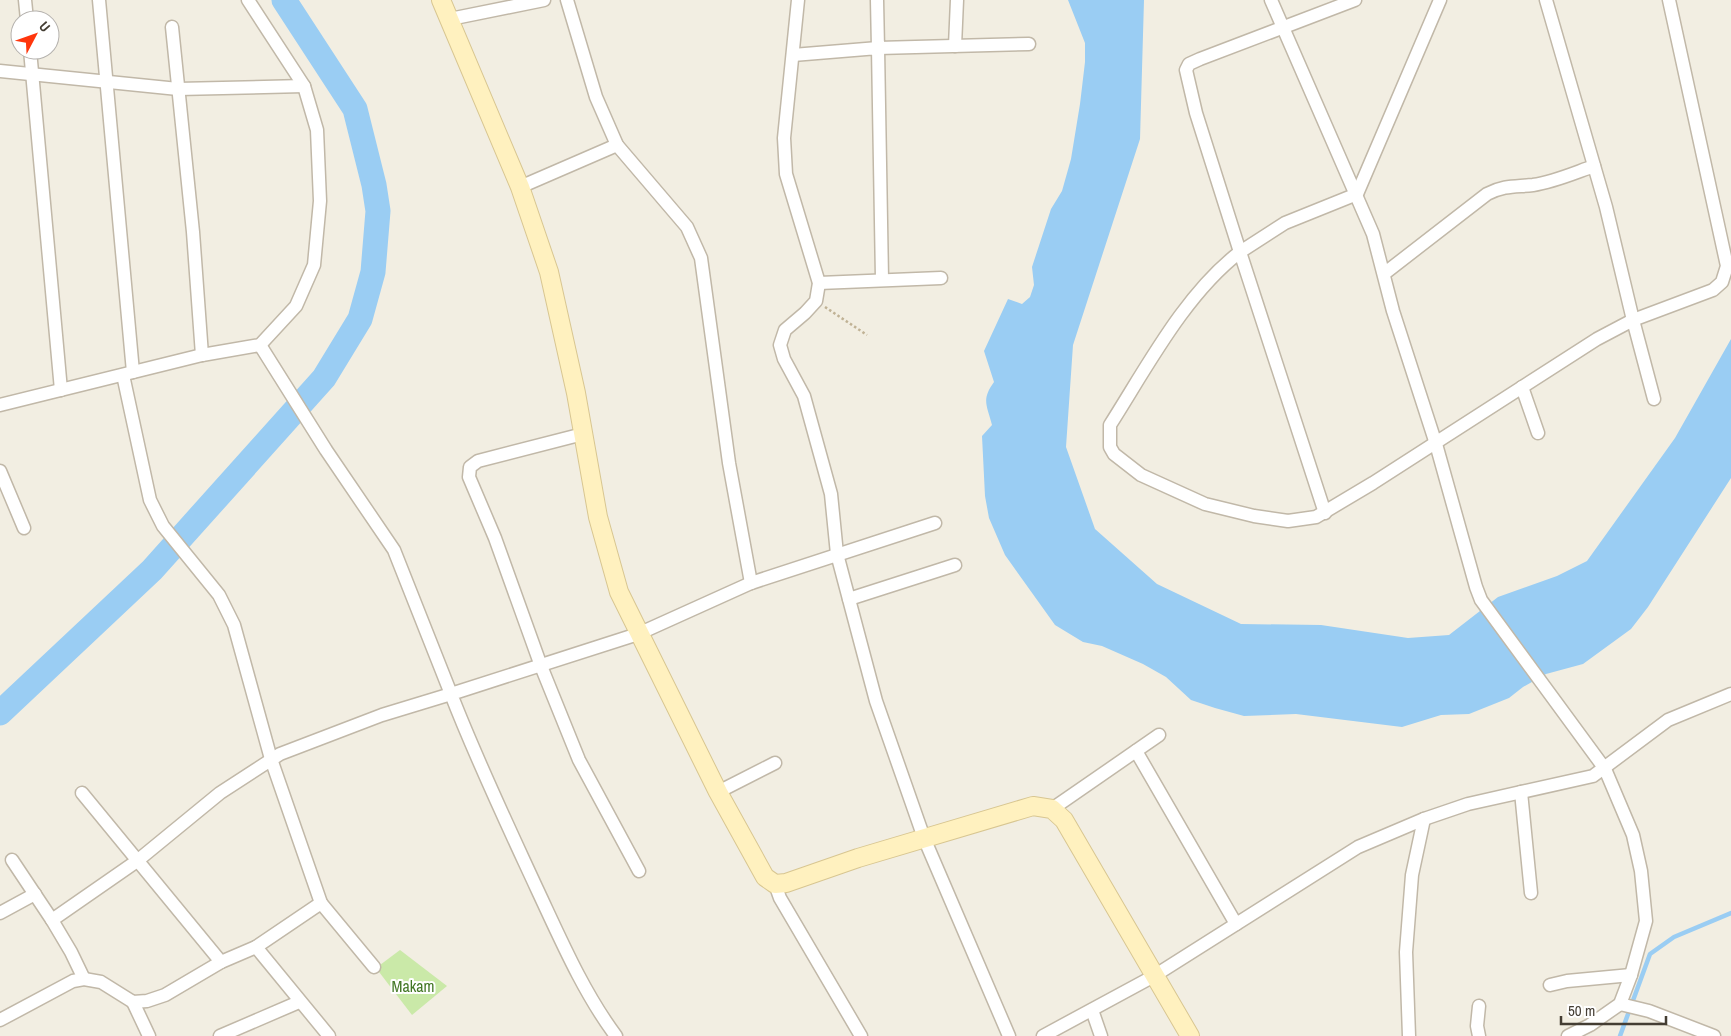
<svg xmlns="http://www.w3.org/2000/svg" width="1731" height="1036" font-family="'Archivo Narrow',sans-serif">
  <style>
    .green { fill: #cae9a8 }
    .water { fill: #9acdf3 }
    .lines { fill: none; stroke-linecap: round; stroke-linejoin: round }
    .stream { stroke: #9acdf3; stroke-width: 4.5 }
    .river { stroke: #9acdf3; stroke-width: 25 }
    .street-casing { stroke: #c1b8a8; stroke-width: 15 }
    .secondary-casing { stroke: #d8c691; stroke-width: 20 }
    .path { stroke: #c0b295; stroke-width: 2.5; stroke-dasharray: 2.5 2.5; stroke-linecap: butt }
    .street { stroke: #fff; stroke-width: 12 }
    .secondary { stroke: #fff1bf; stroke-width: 18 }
    .labels { text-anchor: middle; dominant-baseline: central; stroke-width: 4; stroke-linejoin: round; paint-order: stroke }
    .park-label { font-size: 16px; fill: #427724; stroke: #fff }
  </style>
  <rect width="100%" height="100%" fill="#f2eee2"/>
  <polygon class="green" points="400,950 447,986 412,1015 376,968"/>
  <path class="water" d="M1068,0H1144L1140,139L1073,345L1066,447L1095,529L1157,584L1241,624L1321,625L1408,638L1449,635L1498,597L1557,576L1587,561L1675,438L1731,339V478L1648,607L1631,629L1583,664L1546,674L1523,687L1509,698L1469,714L1441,715L1402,727L1296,714L1244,716L1215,708L1191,700L1166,677L1143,664L1102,646L1083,642L1055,625L1005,555L989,518L985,496L982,436L992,425C987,405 981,400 994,382L984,351L1008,299L1022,304L1030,297L1034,285L1032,267L1051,209L1062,191L1071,159L1080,104L1085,62V43Z"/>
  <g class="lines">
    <polyline class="stream" points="1620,1036 1650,954 1674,937 1731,913"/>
    <polyline class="river" points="0,713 152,570 324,378 360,319 373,272 378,211 374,185 355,109 284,0"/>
    <defs>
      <g id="street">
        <polyline points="25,0 27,20"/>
        <polyline points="99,0 133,372"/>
        <polyline points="567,0 596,97 617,145 687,227 701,258 729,463 751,583"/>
        <polyline points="798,0 784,138 786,174 819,283 816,301 805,313 785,330 780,345 784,359 804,396 831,494 837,554 876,701 924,838 1009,1036"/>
        <polyline points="877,0 878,48 1029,44"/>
        <polyline points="1271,0 1373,234 1393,311 1436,444 1476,587 1481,600 1605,769 1633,835 1641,871 1646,921 1631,975 1620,1004 1590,1025 1568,1036"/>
        <path d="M1355,0L1200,59L1189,64L1186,70L1196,113L1240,252C1185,294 1147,367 1110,425V447L1114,454L1141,475L1205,504L1254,516L1288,521L1316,517L1373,483L1597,339L1633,320L1606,207L1546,0"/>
        <polyline points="450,19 544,0"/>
        <polyline points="172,27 193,232 202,355"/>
        <polyline points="955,46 957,0"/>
        <polyline points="30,50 61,390"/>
        <polyline points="793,55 878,48 882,279"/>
        <polyline points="0,71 178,89 304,86"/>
        <polyline points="520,187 617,145"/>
        <path d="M1385,273L1487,194C1505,185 1515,187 1533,185C1554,182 1574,173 1594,166"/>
        <polyline points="819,283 941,278"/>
        <polyline points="123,375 150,500 163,526 219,595 234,625 271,759 321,903"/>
        <polyline points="1522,387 1538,433"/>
        <polyline points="1654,399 1633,320 1713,290 1722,282 1727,266 1669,0"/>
        <polyline points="0,405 202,355 260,345 296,306 314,265 320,201 317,130 304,86 248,0"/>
        <polyline points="583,434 478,461 470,467 469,477 495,538 541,666 579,760 639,871"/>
        <polyline points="0,471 24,528"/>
        <polyline points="1325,513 1240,252 1285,223 1357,194 1440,0"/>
        <polyline points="849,599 955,565"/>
        <polyline points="1136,751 1236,924"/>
        <polyline points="718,792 775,763"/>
        <polyline points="1521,792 1531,893"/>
        <polyline points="82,793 221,962"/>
        <polyline points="1052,809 1159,735"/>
        <polyline points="12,860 52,920"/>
        <polyline points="775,884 780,898 861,1036"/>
        <polyline points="0,913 35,894"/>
        <polyline points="84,979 71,952 52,920 137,861 220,793 280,754 382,715 451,694 394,550 326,450 260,345"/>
        <polyline points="1550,985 1567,981 1631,975"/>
        <polyline points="133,1002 149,1036"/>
        <polyline points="1620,1004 1649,1011 1714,1036"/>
        <polyline points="1479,1006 1477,1026 1479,1036"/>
        <polyline points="1092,1010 1101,1036"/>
        <polyline points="0,1020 73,981 84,979 101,982 133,1002 147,1001 165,995 221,962 256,947"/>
        <polyline points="220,1036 299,1002"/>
        <polyline points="329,1036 256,947 321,903 374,967"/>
        <path d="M616,1036C583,992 560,938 537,889C507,824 477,761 451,694L638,634L751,583L935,523"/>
        <polyline points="1043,1036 1154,976 1358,847 1424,819 1468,804 1593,776 1668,720 1731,694"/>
        <polyline points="1409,1036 1406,952 1412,875 1424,819"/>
      </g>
      <polyline id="secondary" points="441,0 520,187 549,272 576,393 598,517 619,592 718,792 765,877 775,884 786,883 858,858 1033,806 1052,809 1064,820 1190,1036"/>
    </defs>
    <use href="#street" class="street-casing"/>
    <use href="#secondary" class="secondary-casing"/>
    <polyline class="path" points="825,307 867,335"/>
    <use href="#street" class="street"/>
    <use href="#secondary" class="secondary"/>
  </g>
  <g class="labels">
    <g class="park-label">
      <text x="413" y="986">Makam</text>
    </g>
  </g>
  <g transform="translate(35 35) rotate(49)"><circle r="24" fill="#ffffff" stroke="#b4b1ad"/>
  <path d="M0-4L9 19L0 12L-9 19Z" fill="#ff360c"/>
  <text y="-8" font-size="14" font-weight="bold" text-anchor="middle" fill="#443d33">U</text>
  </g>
  <path d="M1561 1016v8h105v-8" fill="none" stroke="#443d33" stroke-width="2.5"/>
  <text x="1568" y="1016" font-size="15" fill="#443d33" stroke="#ffffff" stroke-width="4" paint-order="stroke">50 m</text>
</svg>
